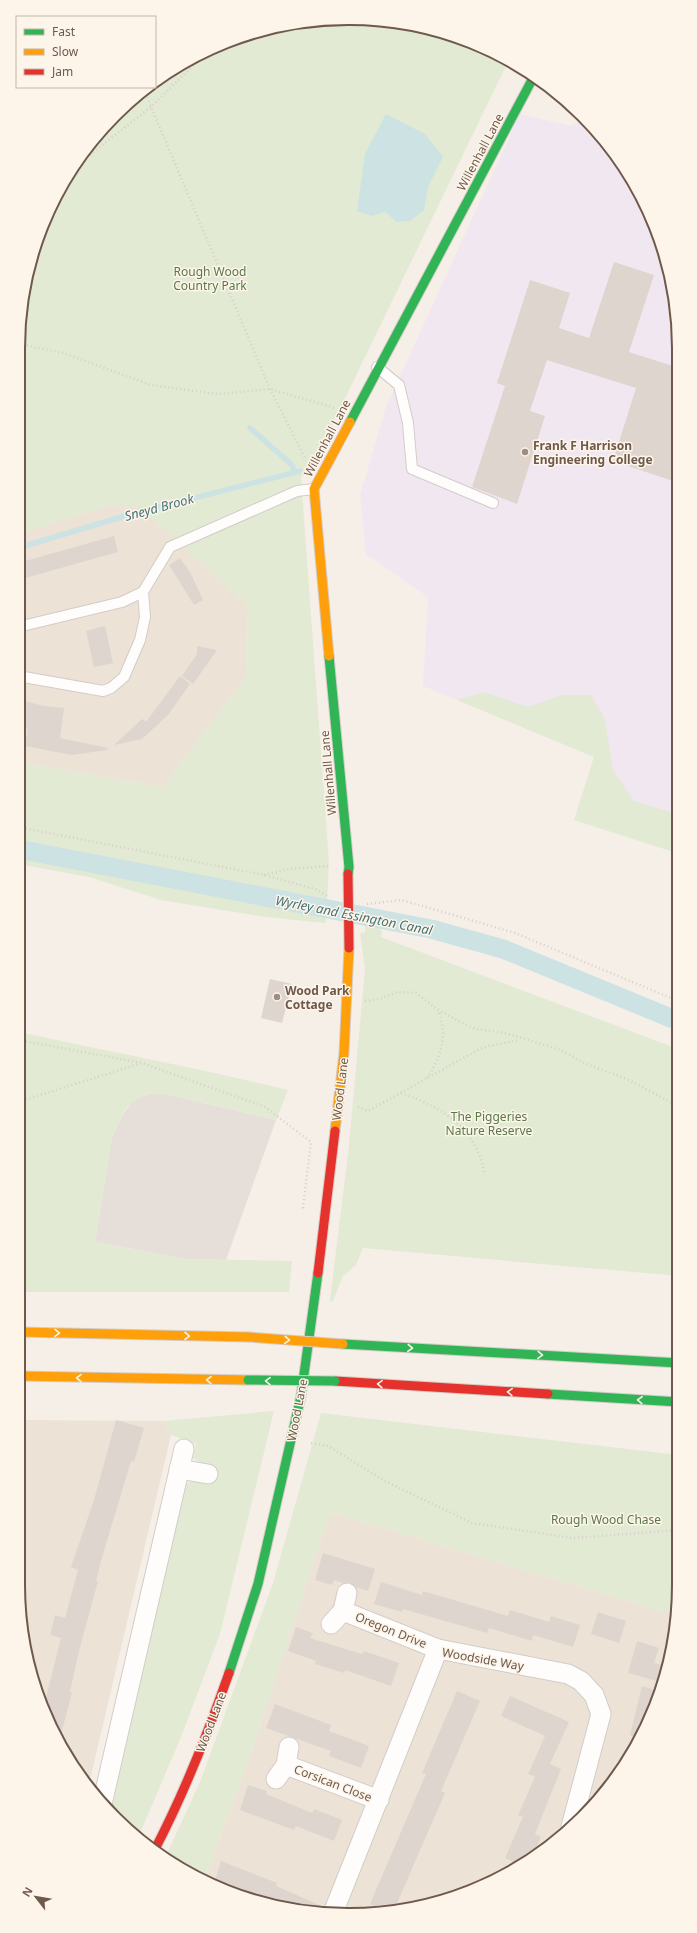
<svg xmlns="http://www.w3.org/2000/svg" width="697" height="1933" font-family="'Noto Sans',sans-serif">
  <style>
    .residential { fill: #ede2d6 }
    .industrial { fill: #e6dfd9 }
    .education { fill: #f1e7f0 }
    .green { fill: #e2ead4 }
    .water { fill: #cce2e3 }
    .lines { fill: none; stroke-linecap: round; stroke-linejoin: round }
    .stream { stroke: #cce2e3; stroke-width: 5.5 }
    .canal { stroke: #cce2e3; stroke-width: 19 }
    .building { fill: #ded5ce }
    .lane-casing { stroke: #d3ccc7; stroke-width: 12 }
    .street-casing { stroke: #d3ccc7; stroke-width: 21 }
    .fast-casing { stroke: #d4ccc5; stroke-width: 11 }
    .slow-casing { stroke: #d4ccc5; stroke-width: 11 }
    .jam-casing { stroke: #d4ccc5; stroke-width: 11 }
    .path { stroke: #d5cfca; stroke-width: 2.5; stroke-dasharray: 1 3; stroke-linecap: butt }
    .lane { stroke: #fefdfc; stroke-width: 10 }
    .street { stroke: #fefdfc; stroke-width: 19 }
    .fast { stroke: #30b455; stroke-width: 9 }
    .slow { stroke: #ff9f0a; stroke-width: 9 }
    .jam { stroke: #e5322d; stroke-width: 9 }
    .fast-bridge-casing { stroke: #d4ccc5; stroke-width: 11; stroke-linecap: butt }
    .slow-bridge-casing { stroke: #d4ccc5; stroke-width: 11; stroke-linecap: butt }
    .jam-bridge-casing { stroke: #d4ccc5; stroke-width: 11; stroke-linecap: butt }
    .fast-bridge { stroke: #30b455; stroke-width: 9 }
    .slow-bridge { stroke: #ff9f0a; stroke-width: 9 }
    .jam-bridge { stroke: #e5322d; stroke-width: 9 }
    .oneway { stroke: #fdf5e9 }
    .poi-dot { fill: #9e8d83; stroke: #fdf5e9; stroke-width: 1.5 }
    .labels { text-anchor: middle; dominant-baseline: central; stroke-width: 3; stroke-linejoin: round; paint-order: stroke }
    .street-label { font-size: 12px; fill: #6f584c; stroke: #fdf5e9 }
    .park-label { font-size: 12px; fill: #587a48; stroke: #fdf5e9 }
    .poi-label { font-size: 12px; font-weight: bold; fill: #6f584c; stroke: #fdf5e9; text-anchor: start }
    .water-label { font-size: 13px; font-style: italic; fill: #45737a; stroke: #fdf5e9 }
    .rim { fill: none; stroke: #6f584c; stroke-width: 2 }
  </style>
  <rect width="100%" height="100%" fill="#f5efe8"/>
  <g class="residential">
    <polygon points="110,505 140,508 247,604 246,678 163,787 18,762 18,535 57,521"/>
    <polygon points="18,1420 164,1421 171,1435 89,1784 43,1711 24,1649 18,1584"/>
    <polygon points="330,1512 675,1615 668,1670 623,1768 582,1818 532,1859 434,1904 370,1914 306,1912 202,1881 206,1876 247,1764"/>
  </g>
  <polygon class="industrial" points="155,1093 165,1094 276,1120 226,1260 185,1259 95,1242 112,1137 123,1114 132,1102 139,1097"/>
  <polygon class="education" points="520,114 571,126 583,119 597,130 645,203 676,305 677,853 574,820 594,757 423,686 428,597 366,554 360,496 386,407"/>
  <g class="green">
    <polygon points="370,19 434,29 511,61 504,70 320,450 301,478 329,862 326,923 265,917 161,900 89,877 18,864 18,762 163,787 246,678 247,604 140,508 110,505 57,521 18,535 18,349 29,263 52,203 86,147 130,100 149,87 155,87 155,83 183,62 242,36 305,21"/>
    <polygon points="484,692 528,707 561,695 591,695 605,719 613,770 634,801 677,814 677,853 574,820 594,757 457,700"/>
    <polygon points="365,920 382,931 381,937 678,1049 678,1276 363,1248 356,1265 343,1276 332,1303 330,1300 349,1145 365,969 360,933 365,932"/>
    <polygon points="18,1032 206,1071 288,1090 276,1120 165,1094 155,1093 138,1097 126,1108 112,1137 95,1242 185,1259 292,1261 289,1292 18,1292"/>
    <polygon points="274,1411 220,1634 181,1737 138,1838 111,1813 183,1486 211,1470 193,1458 196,1444 171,1435 164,1421"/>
    <polygon points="321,1413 679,1455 679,1584 675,1615 330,1512 247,1764 206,1876 202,1881 165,1858 200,1782 273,1583"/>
  </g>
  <g class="water">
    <polygon points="386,114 425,134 443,157 428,187 424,210 410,221 397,222 385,212 371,216 357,211 365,154"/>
    <polygon points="18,464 26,487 18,494"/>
  </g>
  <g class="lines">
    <g class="stream">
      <polyline points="250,428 292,465 294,473"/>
      <polyline points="18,548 128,515 300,471"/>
    </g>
    <polyline class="canal" points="18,849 431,929 503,949 678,1021"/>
  </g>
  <g class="building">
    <polygon points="614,262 654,275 629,352 676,367 677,471 673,481 613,461 636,388 547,360 530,411 545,416 517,504 472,487 505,386 497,383 530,280 570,293 559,328 589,338"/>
    <polygon points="114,536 118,552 18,580 18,563"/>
    <polygon points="180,558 190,572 203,600 194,605 169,565"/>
    <polygon points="105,626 113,663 94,667 86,631"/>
    <polygon points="197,646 217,650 193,684 182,676 197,654"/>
    <polygon points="180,676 190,684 168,715 142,739 114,745 142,719 146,722"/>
    <polygon points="24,701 44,706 64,708 60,738 108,748 107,750 72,755 25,746 28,729 18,726"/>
    <polygon points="270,979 292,984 282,1023 261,1018"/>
    <polygon points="116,1420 144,1428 134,1462 131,1461 103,1554 96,1581 98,1581 79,1651 70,1692 72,1693 60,1738 43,1710 61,1638 50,1635 55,1615 65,1618 78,1570 71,1567 94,1500"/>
    <polygon points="323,1553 375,1569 368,1591 356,1587 349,1582 343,1583 334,1580 332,1585 315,1580"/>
    <polygon points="381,1582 422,1595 423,1591 508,1616 510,1610 549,1622 551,1616 580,1625 573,1647 533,1635 532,1641 489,1628 487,1633 403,1609 402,1612 374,1604"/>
    <polygon points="598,1612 626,1621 619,1643 591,1634"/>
    <polygon points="296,1627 313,1633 310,1638 362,1654 364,1651 399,1663 391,1686 345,1670 344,1673 315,1664 316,1661 288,1651"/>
    <polygon points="637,1641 659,1648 654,1663 662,1665 657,1681 628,1673"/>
    <polygon points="642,1686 658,1691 637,1738 630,1735"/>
    <polygon points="457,1691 480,1701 441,1791 445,1793 394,1910 387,1911 370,1904 426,1774 422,1773"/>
    <polygon points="510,1696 569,1722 550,1764 561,1769 535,1834 541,1837 531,1860 520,1865 505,1858 523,1817 518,1815 535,1777 528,1774 545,1736 501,1716"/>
    <polygon points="275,1704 331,1725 329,1731 369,1746 361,1768 329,1756 331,1751 266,1728"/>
    <polygon points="248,1785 267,1791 266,1794 312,1813 314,1809 342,1820 334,1841 296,1826 294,1830 240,1810"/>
    <polygon points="221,1861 277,1883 276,1886 324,1907 322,1913 306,1912 214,1884"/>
  </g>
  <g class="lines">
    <defs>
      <g id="lane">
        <polyline points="377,367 399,385 408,423 412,469 493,503"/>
        <polyline points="18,627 122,602 143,592 170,547 297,491 314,489"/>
        <polyline points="18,676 103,691 111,688 124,677 140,640 145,617 143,592"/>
      </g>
      <g id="street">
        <polyline points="179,1469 208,1474"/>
        <polyline points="343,1611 438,1649"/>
        <polyline points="331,1624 343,1611 347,1593"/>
        <polyline points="286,1765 379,1800"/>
        <polyline points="276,1779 286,1765 289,1747"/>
        <polyline points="102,1804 184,1449"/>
        <polyline points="333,1913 438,1649 568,1674 581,1681 594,1695 601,1714 571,1827"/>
      </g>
      <g id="fast">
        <polyline points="350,422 533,78"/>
        <polyline points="329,656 349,867 348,874"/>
        <polyline points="343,1344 679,1363"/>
        <polyline points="548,1394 679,1402"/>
        <polyline points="229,1673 258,1584 301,1396 318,1273"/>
      </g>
      <g id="slow">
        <polyline points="329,656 314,489 350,422"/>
        <polyline points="335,1131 344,1053 349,948"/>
        <polyline points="18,1332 248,1337"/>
        <polyline points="18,1376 248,1380"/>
      </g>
      <g id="jam">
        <polyline points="318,1273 335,1131"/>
        <polyline points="335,1381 548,1394"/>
        <path d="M154,1851C184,1794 208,1733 229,1673"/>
      </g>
    </defs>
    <use href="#lane" class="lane-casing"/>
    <use href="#street" class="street-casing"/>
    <use href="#fast" class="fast-casing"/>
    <use href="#slow" class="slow-casing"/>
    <use href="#jam" class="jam-casing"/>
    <g class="path">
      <polyline points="144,90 270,389 306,460"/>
      <polyline points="74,167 151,107 209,50"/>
      <polyline points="19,344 63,353 151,385 217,394 270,389 335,408"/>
      <polyline points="18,827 264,875 315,889 329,897"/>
      <polyline points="264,875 289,869 330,866"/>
      <polyline points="367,904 402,900 515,933 678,1001"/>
      <polyline points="365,1001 380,999 397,992 416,993 437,1009 462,1023 476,1029 505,1033 561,1050 584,1063 629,1080 678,1106"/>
      <polyline points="18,1040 142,1063"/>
      <path d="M427,1078C442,1056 448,1035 438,1010"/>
      <path d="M401,1093C444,1108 476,1128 485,1175"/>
      <polyline points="18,1102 142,1063 265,1107 311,1142 303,1208 305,1210"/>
      <polyline points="358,1107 368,1111 478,1050 488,1046 520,1040"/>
      <polyline points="311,1443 328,1446 385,1481 472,1523 573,1538 679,1530"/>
    </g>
    <use href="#lane" class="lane"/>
    <use href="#street" class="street"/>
    <use href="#fast" class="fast"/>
    <use href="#slow" class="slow"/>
    <use href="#jam" class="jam"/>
    <defs>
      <polyline id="fast-bridge" points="248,1380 335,1381"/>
      <polyline id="slow-bridge" points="248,1337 343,1344"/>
      <polyline id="jam-bridge" points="348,874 349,948"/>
    </defs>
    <use href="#fast-bridge" class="fast-bridge-casing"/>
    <use href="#slow-bridge" class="slow-bridge-casing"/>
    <use href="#jam-bridge" class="jam-bridge-casing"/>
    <use href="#fast-bridge" class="fast-bridge"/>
    <use href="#slow-bridge" class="slow-bridge"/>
    <use href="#jam-bridge" class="jam-bridge"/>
  </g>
  <defs><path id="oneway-chevron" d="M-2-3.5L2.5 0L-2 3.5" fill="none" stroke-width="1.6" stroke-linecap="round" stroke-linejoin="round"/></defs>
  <g class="oneway">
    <use href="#oneway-chevron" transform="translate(57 1333) rotate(1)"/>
    <use href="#oneway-chevron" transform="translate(187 1336) rotate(1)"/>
    <use href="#oneway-chevron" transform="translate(287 1340) rotate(4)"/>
    <use href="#oneway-chevron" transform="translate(410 1348) rotate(3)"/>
    <use href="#oneway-chevron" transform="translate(540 1355) rotate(3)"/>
    <use href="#oneway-chevron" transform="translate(79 1378) rotate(-179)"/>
    <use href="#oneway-chevron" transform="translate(209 1380) rotate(-179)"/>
    <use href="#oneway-chevron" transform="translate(268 1381) rotate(-179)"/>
    <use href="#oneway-chevron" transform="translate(380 1384) rotate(-177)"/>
    <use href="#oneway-chevron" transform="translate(510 1392) rotate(-177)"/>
    <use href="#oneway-chevron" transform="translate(640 1400) rotate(-177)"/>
  </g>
  <g class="poi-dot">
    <circle cx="525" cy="452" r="4"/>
    <circle cx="277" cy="997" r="4"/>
  </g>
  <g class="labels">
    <g class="street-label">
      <text transform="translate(480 152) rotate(-62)">Willenhall Lane</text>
      <text transform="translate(327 438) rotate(-62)">Willenhall Lane</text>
      <text transform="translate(328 773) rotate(-95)">Willenhall Lane</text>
      <text transform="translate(340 1089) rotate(-83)">Wood Lane</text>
      <text transform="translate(297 1410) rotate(-79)">Wood Lane</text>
      <text transform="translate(391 1630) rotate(22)">Oregon Drive</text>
      <text transform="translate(483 1659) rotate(10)">Woodside Way</text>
      <text transform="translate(211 1722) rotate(-69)">Wood Lane</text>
      <text transform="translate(333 1783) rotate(21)">Corsican Close</text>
    </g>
    <g class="park-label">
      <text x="210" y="271">Rough Wood<tspan x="210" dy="14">Country Park</tspan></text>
      <text x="489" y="1116">The Piggeries<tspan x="489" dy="14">Nature Reserve</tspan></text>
      <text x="606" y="1519">Rough Wood Chase</text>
    </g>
    <g class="poi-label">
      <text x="533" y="445">Frank F Harrison<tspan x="533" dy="14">Engineering College</tspan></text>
      <text x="285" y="990">Wood Park<tspan x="285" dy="14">Cottage</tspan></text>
    </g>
    <g class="water-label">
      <text transform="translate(159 507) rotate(-15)">Sneyd Brook</text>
      <text transform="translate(354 915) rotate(11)">Wyrley and Essington Canal</text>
    </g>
  </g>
  <path d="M0 0H697V1933H0ZM348 25H349A323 323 0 0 1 672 348V1585A323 323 0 0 1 349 1908H348A323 323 0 0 1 25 1585V348A323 323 0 0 1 348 25Z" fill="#fdf5e9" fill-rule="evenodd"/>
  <path class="rim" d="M348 25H349A323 323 0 0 1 672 348V1585A323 323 0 0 1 349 1908H348A323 323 0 0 1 25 1585V348A323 323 0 0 1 348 25Z"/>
  <rect x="16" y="16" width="140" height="72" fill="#fdf5e9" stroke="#c4b6aa"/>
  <rect x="24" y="29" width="20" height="6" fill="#30b455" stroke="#c4b6aa"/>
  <text x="52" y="36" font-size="12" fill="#6f584c">Fast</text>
  <rect x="24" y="49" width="20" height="6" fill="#ff9f0a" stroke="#c4b6aa"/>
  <text x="52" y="56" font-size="12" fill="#6f584c">Slow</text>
  <rect x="24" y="69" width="20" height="6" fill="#e5322d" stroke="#c4b6aa"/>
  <text x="52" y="76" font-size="12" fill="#6f584c">Jam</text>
  <g transform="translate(36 1897) rotate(301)" stroke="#fdf5e9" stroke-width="3" paint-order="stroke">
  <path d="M0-3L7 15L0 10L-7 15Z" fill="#6f584c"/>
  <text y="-6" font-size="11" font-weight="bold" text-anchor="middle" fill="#6f584c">N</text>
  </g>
</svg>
